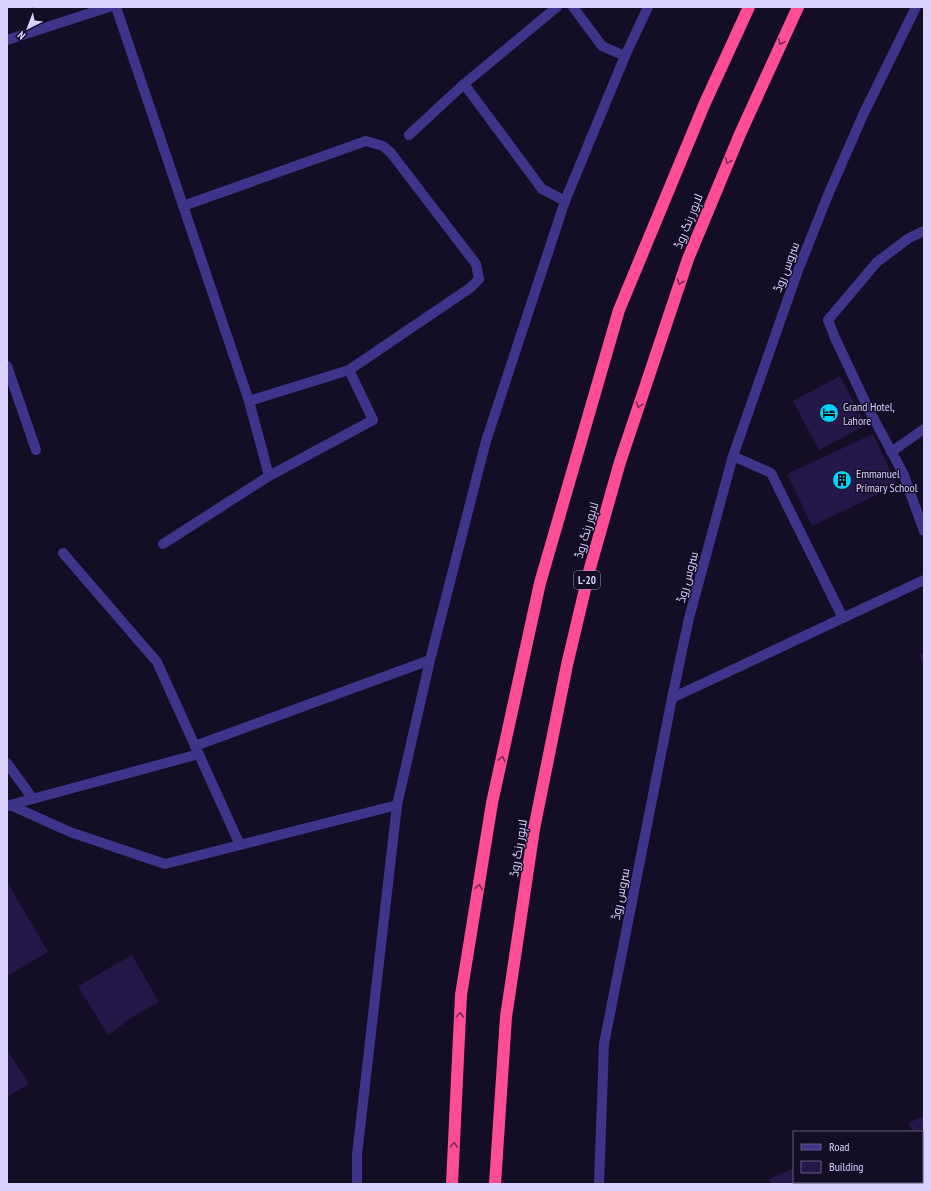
<svg xmlns="http://www.w3.org/2000/svg" width="931" height="1191" font-family="'PT Sans Narrow',Cairo,sans-serif">
  <style>
    .building { fill: #251849 }
    .lines { fill: none; stroke-linecap: round; stroke-linejoin: round }
    .minor { stroke: #3e3489; stroke-width: 10 }
    .tertiary { stroke: #3e3489; stroke-width: 10 }
    .motorway { stroke: #ff4d95; stroke-width: 12 }
    .oneway { stroke: #7d2a58 }
    .labels { text-anchor: middle; dominant-baseline: central; stroke-width: 3; stroke-linejoin: round; paint-order: stroke }
    .shield { fill: #130d26; stroke: #9f97be; stroke-width: 1 }
    .shield-label { font-size: 11px; font-weight: bold; fill: #dbd2ff }
    .street-label { font-size: 12px; fill: #dbd2ff; stroke: #130d26 }
    .poi-label { font-size: 12px; fill: #dbd2ff; stroke: #130d26; text-anchor: start }
  </style>
  <rect width="100%" height="100%" fill="#130d26"/>
  <g class="building">
    <polygon points="840,376 866,425 819,450 793,401"/>
    <polygon points="873,434 897,485 812,526 787,474"/>
    <polygon points="924,653 924,665 919,655"/>
    <polygon points="7,882 48,952 7,976"/>
    <polygon points="132,955 159,1002 132,1017 108,1035 78,986"/>
    <polygon points="7,1050 29,1084 7,1097"/>
    <polygon points="924,1116 924,1146 922,1143 922,1132 914,1132 908,1123"/>
    <polygon points="794,1168 794,1182 820,1182 820,1184 771,1184 769,1179"/>
  </g>
  <g class="lines">
    <g class="minor">
      <polyline points="116,7 249,401 269,476 163,544"/>
      <polyline points="573,7 602,46 625,56"/>
      <polyline points="7,40 109,7"/>
      <polyline points="464,84 557,7"/>
      <polyline points="409,135 464,84 542,189 565,201"/>
      <polyline points="183,206 366,141 383,146 391,153 476,264 479,279 470,288 349,370 249,401"/>
      <polyline points="924,231 909,238 877,262 828,320 835,338 869,410 903,473 924,531"/>
      <polyline points="7,366 36,450"/>
      <polyline points="891,452 924,429"/>
      <polyline points="733,456 771,473 843,618"/>
      <polyline points="269,476 373,420 349,370"/>
      <polyline points="63,553 157,662 240,845"/>
      <polyline points="672,698 924,580"/>
      <polyline points="195,746 430,660"/>
      <polyline points="7,763 33,799"/>
      <polyline points="10,805 199,754"/>
      <polyline points="7,806 10,805 70,832 165,864 397,805"/>
    </g>
    <g class="tertiary">
      <polyline points="357,1184 357,1155 397,805 430,660 486,441 533,298 565,201 625,56 648,7"/>
      <polyline points="599,1184 604,1044 672,698 689,618 733,456 797,273 828,195 863,115 916,7"/>
    </g>
    <g class="motorway">
      <polyline points="452,1184 461,995 492,803 540,583 619,310 704,105 749,7"/>
      <polyline points="495,1184 506,1017 534,829 567,665 590,568 620,462 688,259 740,134 798,7"/>
    </g>
  </g>
  <defs><path id="oneway-chevron" d="M-2-3.5L2.5 0L-2 3.5" fill="none" stroke-width="1.6" stroke-linecap="round" stroke-linejoin="round"/></defs>
  <g class="oneway">
    <use href="#oneway-chevron" transform="translate(781 42) rotate(115)"/>
    <use href="#oneway-chevron" transform="translate(728 161) rotate(112)"/>
    <use href="#oneway-chevron" transform="translate(680 282) rotate(109)"/>
    <use href="#oneway-chevron" transform="translate(639 405) rotate(108)"/>
    <use href="#oneway-chevron" transform="translate(502 759) rotate(-78)"/>
    <use href="#oneway-chevron" transform="translate(479 887) rotate(-81)"/>
    <use href="#oneway-chevron" transform="translate(460 1015) rotate(-87)"/>
    <use href="#oneway-chevron" transform="translate(454 1145) rotate(-87)"/>
  </g>
  <defs>
    <symbol id="hotel-disc" viewBox="-11 -11 22 22"><circle r="9.5" fill="#00d1fd" stroke="#130d26"/><path d="M-6-4.5h1.5V1H6V5H4.5V3h-9V5H-6ZM-4 0a1.8 1.8 0 1 1 3.6 0ZM.5 0V-2.5h3Q6-2.5 6 0Z" fill="#111"/></symbol>
    <symbol id="building-disc" viewBox="-11 -11 22 22"><circle r="9.5" fill="#00d1fd" stroke="#130d26"/><path d="M-4-6H4V6H1V3H-1V6H-4ZM-2.5-4.3h1.7v1.8h-1.7ZM.8-4.3h1.7v1.8H.8ZM-2.5-1h1.7V.8h-1.7ZM.8-1h1.7V.8H.8Z" fill="#111"/></symbol>
  </defs>
  <g fill-rule="evenodd">
    <use href="#hotel-disc" x="818" y="402" width="22" height="22"/>
    <use href="#building-disc" x="831" y="469" width="22" height="22"/>
  </g>
  <g class="labels">
    <rect class="shield" x="574" y="571" width="26" height="18" rx="3"/>
    <g class="shield-label">
      <text x="587" y="580">L-20</text>
    </g>
    <g class="street-label">
      <text transform="translate(688 221) rotate(-68)">لاہور رنگ روڈ</text>
      <text transform="translate(786 267) rotate(-69)">سروس روڈ</text>
      <text transform="translate(586 530) rotate(-74)">لاہور رنگ روڈ</text>
      <text transform="translate(687 577) rotate(-75)">سروس روڈ</text>
      <text transform="translate(518 848) rotate(-81)">لاہور رنگ روڈ</text>
      <text transform="translate(620 894) rotate(-79)">سروس روڈ</text>
    </g>
    <g class="poi-label">
      <text x="843" y="406">Grand Hotel,<tspan x="843" dy="14">Lahore</tspan></text>
      <text x="856" y="473">Emmanuel<tspan x="856" dy="14">Primary School</tspan></text>
    </g>
  </g>
  <rect width="931" height="1191" fill="none" stroke="#dbd2ff" stroke-width="16"/>
  <rect x="793" y="1131" width="130" height="52" fill="#130d26" stroke="#635c7d"/>
  <rect x="801" y="1144" width="20" height="6" fill="#3e3489" stroke="#635c7d"/>
  <text x="829" y="1151" font-size="12" fill="#dbd2ff">Road</text>
  <rect x="801" y="1161" width="20" height="12" fill="#251849" stroke="#635c7d"/>
  <text x="829" y="1171" font-size="12" fill="#dbd2ff">Building</text>
  <g transform="translate(28 28) rotate(222)" stroke="#130d26" stroke-width="3" paint-order="stroke">
  <path d="M0-3L7 15L0 10L-7 15Z" fill="#dbd2ff"/>
  <text y="-6" font-size="11" font-weight="bold" text-anchor="middle" fill="#dbd2ff">N</text>
  </g>
</svg>
